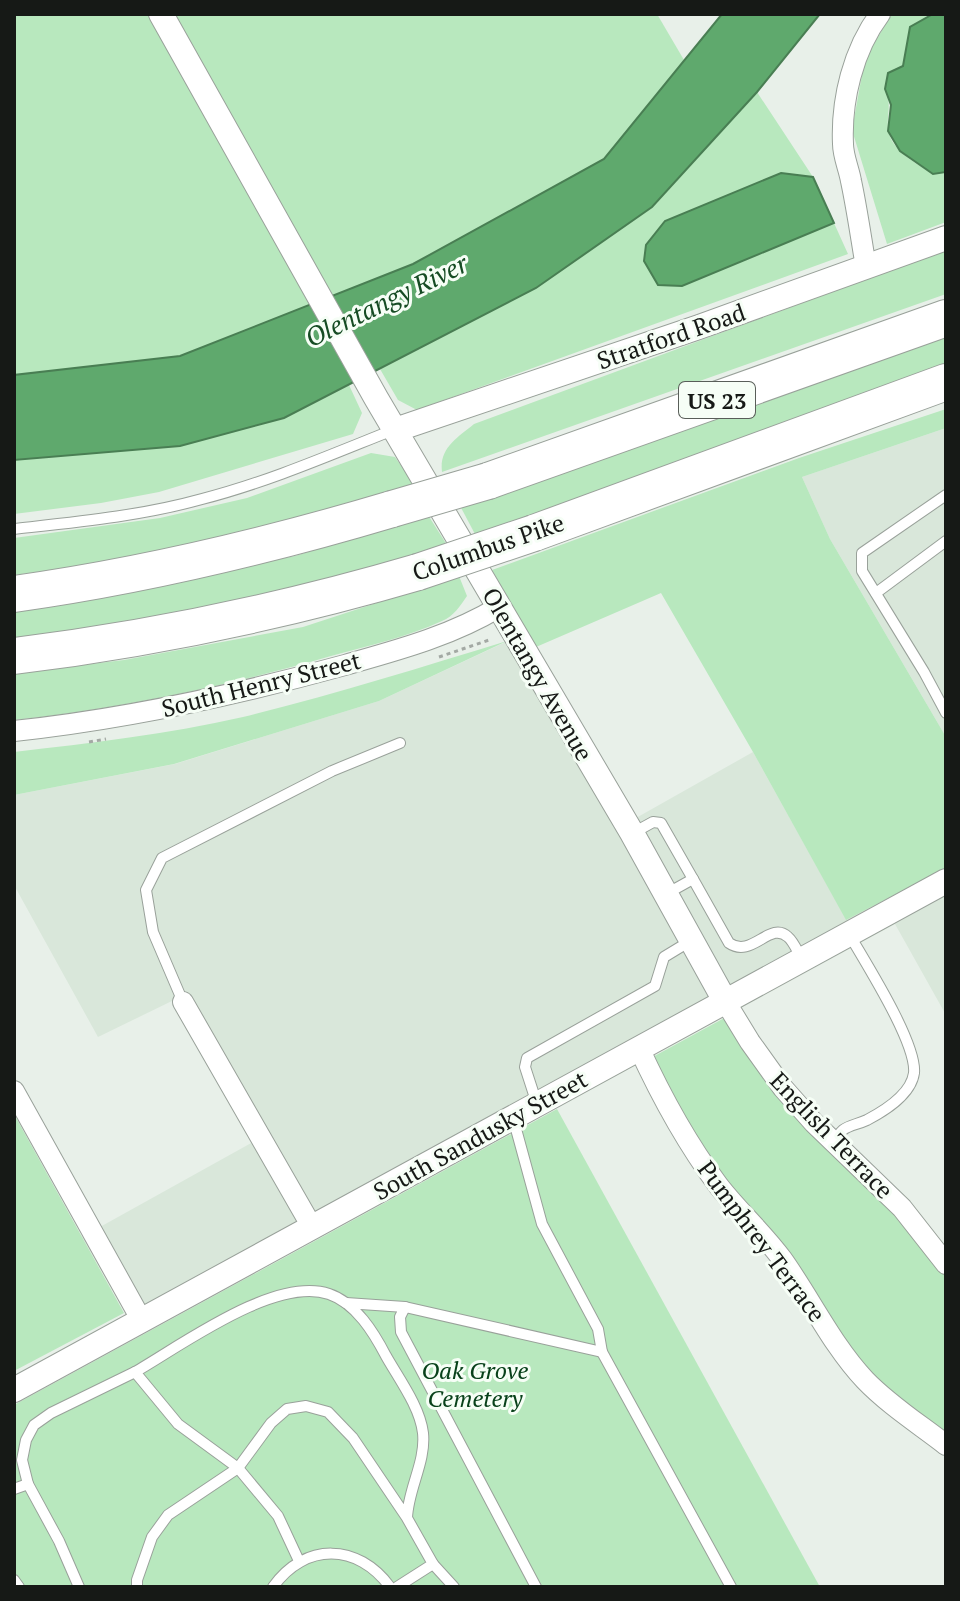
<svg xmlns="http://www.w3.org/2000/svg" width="960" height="1601" font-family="'PT Serif',serif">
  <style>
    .built { fill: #d9e7da }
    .green { fill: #b8e8be }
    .water { fill: #5fa96d; stroke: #497e53; stroke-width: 2 }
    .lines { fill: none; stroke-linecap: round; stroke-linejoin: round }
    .service-casing { stroke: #99a19a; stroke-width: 12 }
    .minor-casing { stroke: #99a19a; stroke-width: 22 }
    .tertiary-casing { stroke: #99a19a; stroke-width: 26 }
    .motorway-casing { stroke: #99a19a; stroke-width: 38 }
    .path { stroke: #a3a9a4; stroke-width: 3; stroke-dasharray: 4 4; stroke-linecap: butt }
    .service { stroke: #fff; stroke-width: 10 }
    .minor { stroke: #fff; stroke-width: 20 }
    .tertiary { stroke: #fff; stroke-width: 24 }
    .motorway { stroke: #fff; stroke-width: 36 }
    .motorway-bridge-casing { stroke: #99a19a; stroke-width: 38; stroke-linecap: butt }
    .motorway-bridge { stroke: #fff; stroke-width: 36 }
    .labels { text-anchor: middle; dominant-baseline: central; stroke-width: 6; stroke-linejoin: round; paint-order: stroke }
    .shield { fill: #f6fef6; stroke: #595e59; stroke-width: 2 }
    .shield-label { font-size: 22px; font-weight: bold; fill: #161916 }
    .street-label { font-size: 24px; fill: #161916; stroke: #f6fef6 }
    .park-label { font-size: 24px; font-style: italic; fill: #08411a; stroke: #f6fef6 }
    .water-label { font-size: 26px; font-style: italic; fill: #164c24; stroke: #f6fef6 }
  </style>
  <rect width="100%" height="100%" fill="#e8f0e9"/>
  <g class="built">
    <polygon points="946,428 946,737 830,539 802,477"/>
    <polygon points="527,632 636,818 753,752 846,919 946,868 946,1015 895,924 139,1336 82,1237 253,1142 174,1000 98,1037 14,885 14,795 175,764 379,701"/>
  </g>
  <g class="green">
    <polygon points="14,14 657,14 684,60 604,159 413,264 180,356 14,375"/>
    <path d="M892,14H933L911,27L903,67L885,89C892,106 887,111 888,128C889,149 917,164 933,174L946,172V222L887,244L852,130L865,58Z"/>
    <polygon points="757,92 813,177 781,174 682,286 834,223 848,254 417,410 398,400 380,369 536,288 652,207"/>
    <path d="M946,250V294L442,472C439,448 457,438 474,424Z"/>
    <polygon points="946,330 946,364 476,536 458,502"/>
    <polygon points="349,385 362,413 353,434 159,492 101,503 14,514 14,460 180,446 284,418"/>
    <polygon points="946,409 946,428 802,477 830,539 946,737 946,868 846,920 753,752 661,593 536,647 492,570 799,458"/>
    <polygon points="371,453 395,457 414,484 224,540 90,565 14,575 14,538 160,518 247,498"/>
    <polygon points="428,515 447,545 261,601 14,643 14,608 123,592 295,556"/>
    <path d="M459,576L467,596C460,606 454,616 442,621C407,637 368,646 331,656C227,686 122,708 14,720V673L124,660L303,627Z"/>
    <path d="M507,641L379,701L174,764L14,795V752C91,743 168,734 243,717C332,695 419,668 507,641Z"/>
    <polygon points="728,1016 946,1275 946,1437 880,1389 717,1175 649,1059"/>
    <polygon points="557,1109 820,1587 14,1587 14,1405"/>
    <polygon points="14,1114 124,1313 14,1371"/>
  </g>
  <g class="water">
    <polygon points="722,14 820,14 757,92 652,207 536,288 284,418 180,446 14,460 14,375 180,356 413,264 604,159"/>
    <polygon points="933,14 946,14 946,172 933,174 900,151 888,131 891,105 885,89 888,73 903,66 910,27"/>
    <polygon points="781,173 813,177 834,223 682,286 658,285 644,261 646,245 665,221"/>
  </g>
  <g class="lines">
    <defs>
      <g id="service">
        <polyline points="946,495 862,553 862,571 924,672 946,713"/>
        <path d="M14,529C77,522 141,516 202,499C268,482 330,455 393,430"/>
        <polyline points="876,593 946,541"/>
        <polyline points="633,833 653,822 661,823 693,879 666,894"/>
        <path d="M693,879L729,943C752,959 770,920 788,937C794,942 798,953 802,959"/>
        <polyline points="183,1002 153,932 146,890 162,858 332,771 400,743"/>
        <polyline points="537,1104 525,1067 527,1058 655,986 664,957 692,940"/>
        <path d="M836,1144C839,1125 852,1127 867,1120C884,1111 911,1095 914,1073C917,1043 865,962 849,934"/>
        <polyline points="346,1303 405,1307 400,1317 401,1332 536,1587"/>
        <polyline points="405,1307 602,1352 598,1329 542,1224 513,1118"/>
        <polyline points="602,1352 731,1587"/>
        <polyline points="28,1484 22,1460 26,1440 34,1425 51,1413 135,1372"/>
        <polyline points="14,1489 28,1484 59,1541 79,1587"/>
        <polyline points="433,1564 454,1587"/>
        <polyline points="14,1580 19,1587"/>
        <polyline points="137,1587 137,1580 152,1537 168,1515 238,1468 278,1516 299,1561"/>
        <path d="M273,1587C305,1542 358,1543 390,1587"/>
        <path d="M397,1587L433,1564L407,1518L353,1438L328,1412L306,1406L287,1409L271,1423L238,1468L178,1424L135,1372C182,1345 275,1276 329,1294C356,1303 374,1333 386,1356C399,1379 420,1407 423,1433C426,1462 408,1489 407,1518"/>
      </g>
      <g id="minor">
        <path d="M866,267C861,238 857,209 851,181C849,169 843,156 843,144C841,100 853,50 880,14"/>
        <path d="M14,731C126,719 236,695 345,665C398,650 451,636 499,607"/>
        <polyline points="725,1001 750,1042 783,1088 814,1123 902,1208 946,1264"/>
        <polyline points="183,1002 312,1227"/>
        <path d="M639,1048C661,1096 686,1142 718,1185C738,1211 763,1233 782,1259C810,1298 832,1345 865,1380C889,1405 919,1424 946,1445"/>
        <polyline points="14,1091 142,1321"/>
      </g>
      <g id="tertiary">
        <polyline points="161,14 376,398 632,833 725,1001"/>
        <polyline points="395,430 699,327 946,238"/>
        <polyline points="14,1390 946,881"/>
      </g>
      <g id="motorway">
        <polyline points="488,481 946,318"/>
        <polyline points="534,533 946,382"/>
        <path d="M14,594C142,576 268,546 392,509"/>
        <path d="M14,656C152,639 285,611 418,572"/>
      </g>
    </defs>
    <use href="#service" class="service-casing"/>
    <use href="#minor" class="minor-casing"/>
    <use href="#tertiary" class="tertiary-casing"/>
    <use href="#motorway" class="motorway-casing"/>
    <g class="path">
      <polyline points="439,657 492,639"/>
      <polyline points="89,742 106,739"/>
    </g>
    <use href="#service" class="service"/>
    <use href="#minor" class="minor"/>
    <use href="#tertiary" class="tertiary"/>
    <use href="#motorway" class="motorway"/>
    <defs>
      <g id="motorway-bridge">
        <polyline points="392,509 488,481"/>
        <polyline points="418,572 534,533"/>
      </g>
    </defs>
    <use href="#motorway-bridge" class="motorway-bridge-casing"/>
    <use href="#motorway-bridge" class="motorway-bridge"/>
  </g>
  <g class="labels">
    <rect class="shield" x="679" y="382" width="76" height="36" rx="6"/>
    <g class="shield-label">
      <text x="717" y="400">US 23</text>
    </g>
    <g class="street-label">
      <text transform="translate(671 336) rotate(-19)">Stratford Road</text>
      <text transform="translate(488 547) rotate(-19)">Columbus Pike</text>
      <text transform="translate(538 674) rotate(60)">Olentangy Avenue</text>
      <text transform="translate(261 684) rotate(-14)">South Henry Street</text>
      <text transform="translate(480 1135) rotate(-29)">South Sandusky Street</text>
      <text transform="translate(832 1135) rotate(46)">English Terrace</text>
      <text transform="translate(762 1241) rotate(53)">Pumphrey Terrace</text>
    </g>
    <g class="park-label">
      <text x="475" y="1370">Oak Grove<tspan x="475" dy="28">Cemetery</tspan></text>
    </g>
    <g class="water-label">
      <text transform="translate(386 300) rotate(-26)">Olentangy River</text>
    </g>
  </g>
  <rect width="960" height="1601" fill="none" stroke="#161916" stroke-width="32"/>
</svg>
